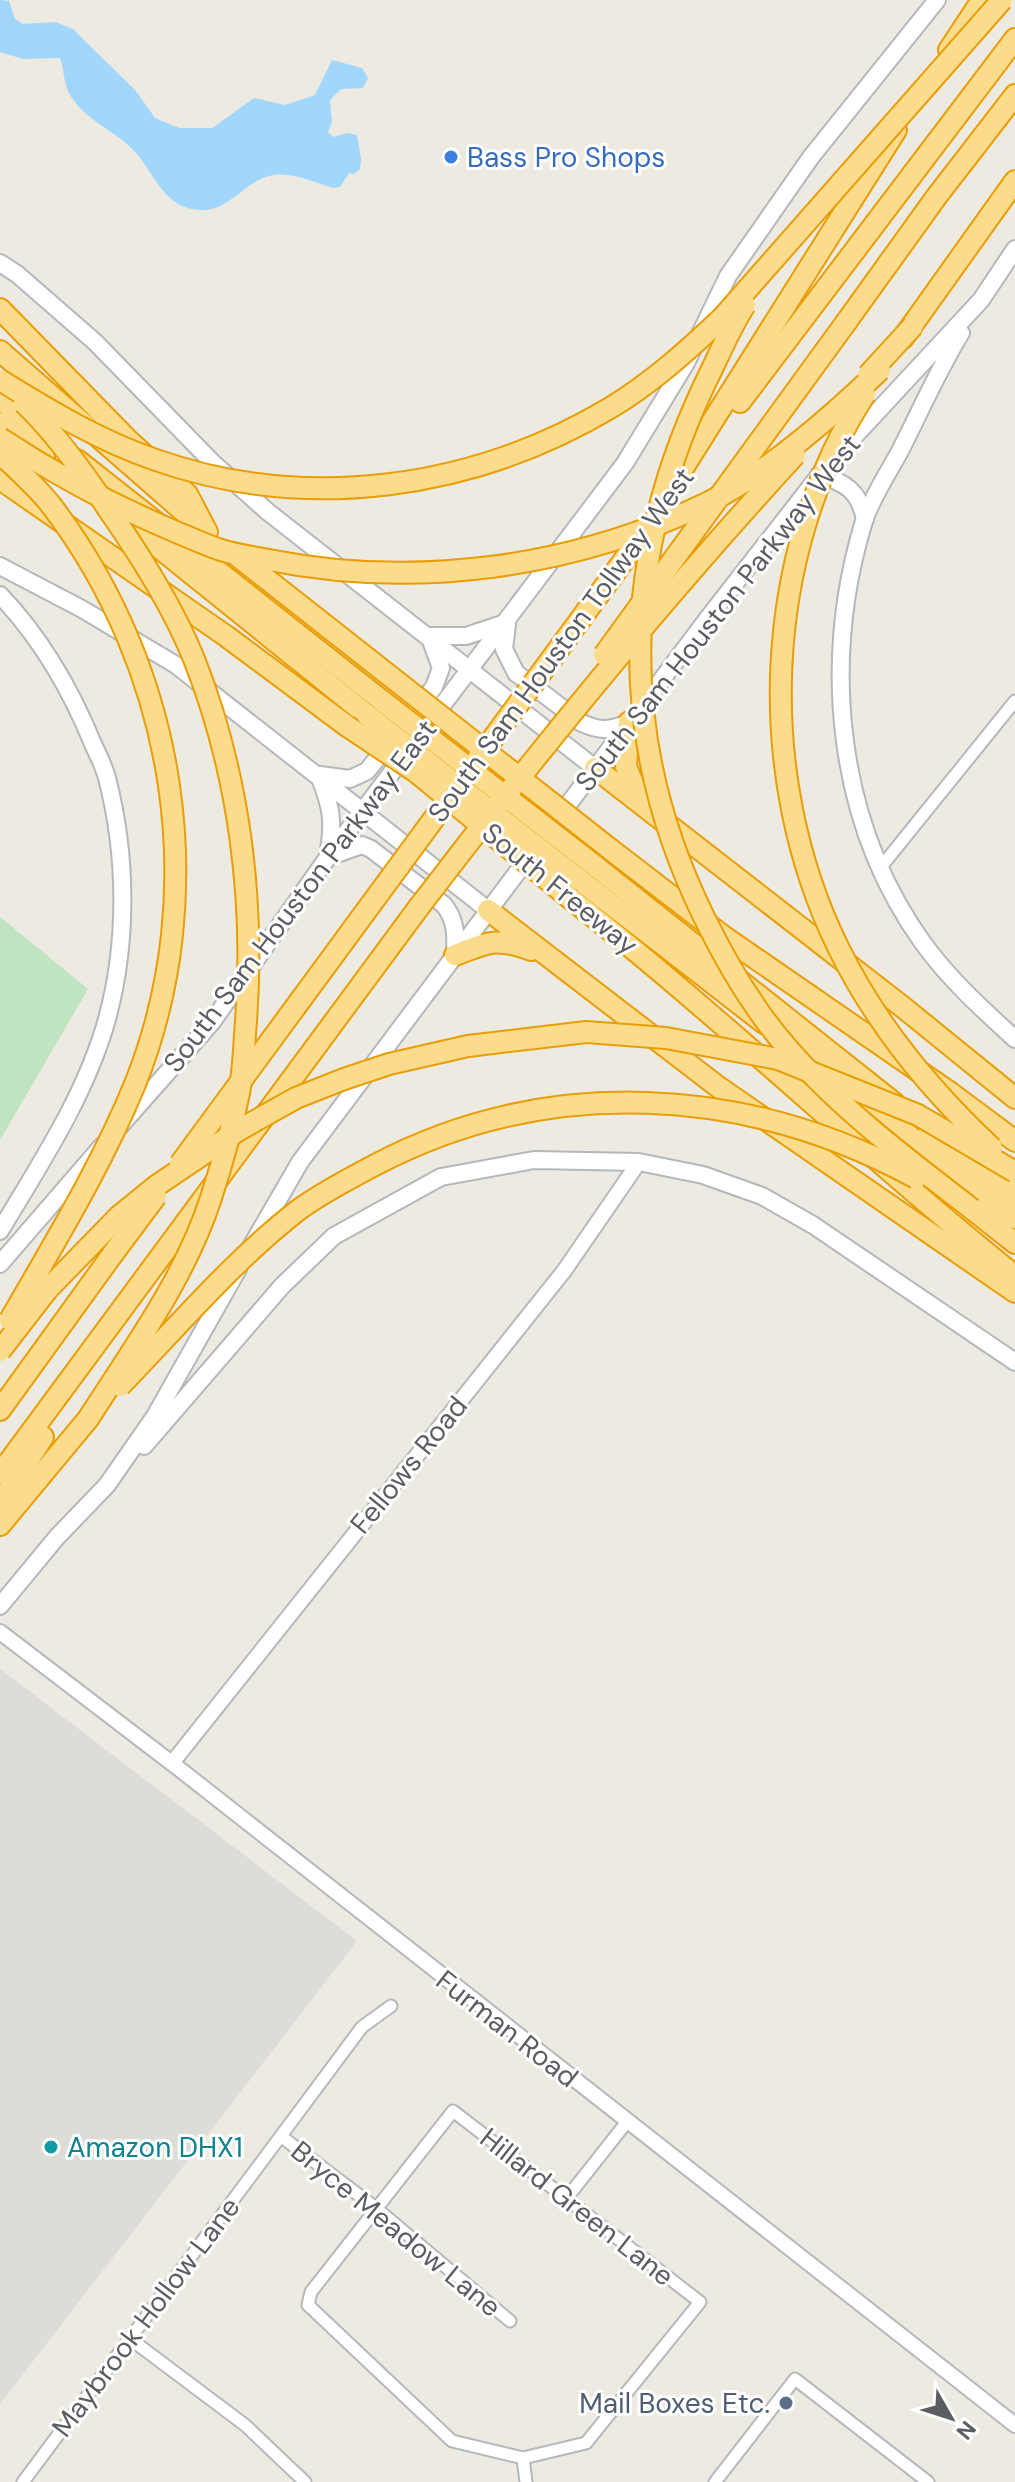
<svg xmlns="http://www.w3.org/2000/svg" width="1015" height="2482" font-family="'DM Sans',sans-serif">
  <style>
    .industrial { fill: #dedcd7 }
    .green { fill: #c0e4bf }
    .water { fill: #a2d7fd }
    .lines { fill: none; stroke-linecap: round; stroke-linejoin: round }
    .minor-casing { stroke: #b5b8bc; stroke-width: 15 }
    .tertiary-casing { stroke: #b5b8bc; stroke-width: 18 }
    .secondary-casing { stroke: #b4b7bc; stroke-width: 20 }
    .motorway-casing { stroke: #e99d06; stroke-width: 24 }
    .minor { stroke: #fff; stroke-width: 11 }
    .tertiary { stroke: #fff; stroke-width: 14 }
    .secondary { stroke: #fff; stroke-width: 16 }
    .motorway { stroke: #fadc8c; stroke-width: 20 }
    .motorway-bridge-casing { stroke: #e99d06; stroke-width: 24; stroke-linecap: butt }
    .motorway-bridge { stroke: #fadc8c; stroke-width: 20 }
    .shop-dot { fill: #3f7fe0; stroke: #fff; stroke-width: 3 }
    .culture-dot { fill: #0f9aa8; stroke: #fff; stroke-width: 3 }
    .service-dot { fill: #5c6f8a; stroke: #fff; stroke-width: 3 }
    .labels { text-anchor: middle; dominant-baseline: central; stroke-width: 6; stroke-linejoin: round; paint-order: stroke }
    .shop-label { font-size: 28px; fill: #366cbe; stroke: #fff; text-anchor: start }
    .street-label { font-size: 28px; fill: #5a5e63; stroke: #fff }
    .culture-label { font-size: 28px; fill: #0d838f; stroke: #fff; text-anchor: start }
    .service-label { font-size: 28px; fill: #4e5e75; stroke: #fff; text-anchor: end }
  </style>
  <rect width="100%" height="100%" fill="#edeae2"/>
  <polygon class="industrial" points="0,1669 357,1941 0,2404"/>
  <polygon class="green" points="0,917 88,989 0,1140"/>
  <path class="water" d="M0,0L9,1L15,19L23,24L56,22L73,29L136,91L155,118L179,128H212L254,98L285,105L315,95L332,60L362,68L368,78L363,88L341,89L330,100L332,122L328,132L333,137L347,133L357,135L361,158L360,169L354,174L349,173L340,187L333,188C316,183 292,172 274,175C248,178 230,210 204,210C197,210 185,208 180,205C160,194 151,171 137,154C118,132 88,122 72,98C63,86 65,72 60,58L23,59L0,52Z"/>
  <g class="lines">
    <defs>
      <g id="minor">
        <polyline points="881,867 1015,701"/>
        <polygon points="453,2111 700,2302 586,2443 523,2458 452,2441 308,2305 311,2292"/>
        <polyline points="282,2137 377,2209 510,2321"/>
        <polyline points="566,2199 626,2123"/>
        <polyline points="129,2338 245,2425 305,2482"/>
        <polyline points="523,2458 526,2482"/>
        <polyline points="23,2482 362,2027 391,2006"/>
        <polyline points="715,2482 795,2379 928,2482"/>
      </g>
      <g id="tertiary">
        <polyline points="0,1632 182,1771 1015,2425"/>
        <polyline points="172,1763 564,1271 639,1162"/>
      </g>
      <g id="secondary">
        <polyline points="0,263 17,274 95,342 213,463 268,512 595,768"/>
        <path d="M961,333C938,370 920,412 900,451C888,473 872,497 864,521C821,662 836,822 923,943C949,979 982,1009 1015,1039"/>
        <polyline points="837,455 981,300 1015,249"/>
        <path d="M819,475C845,482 859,491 865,519"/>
        <polyline points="0,566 82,609 176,665 488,910"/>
        <path d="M0,595C41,638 71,690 93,744C98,755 104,766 107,778C127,855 128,942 107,1019C86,1095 40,1164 0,1231"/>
        <path d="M507,624L504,649L516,673L582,723C601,732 610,730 629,723"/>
        <polyline points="430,636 466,636 505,623"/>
        <polyline points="320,775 350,779 367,771 434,687 441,668 430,638"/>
        <path d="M320,778C332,809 334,823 328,856"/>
        <path d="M328,857L362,845L371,849L444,905C456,920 456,935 455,955"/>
        <polyline points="120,1126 212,1022 328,857 625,463 686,363 728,276 811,157 937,0"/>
        <polyline points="252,1245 300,1162 708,618 819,476"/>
        <polyline points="0,1264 102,1146"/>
        <polyline points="144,1446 282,1286 334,1236 441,1177 534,1160 639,1162 703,1175 762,1196 813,1225 1015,1362"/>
        <polyline points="0,1606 57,1537 107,1485 155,1416 238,1269"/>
      </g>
      <g id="motorway">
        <polyline points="949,50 982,0"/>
        <polyline points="0,309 126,438 187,494 207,532"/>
        <polyline points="847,321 937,196 1015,95"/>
        <polyline points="903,338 1015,181"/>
        <polyline points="0,351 198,524"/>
        <polyline points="0,399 48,437"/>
        <polyline points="740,402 1015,39"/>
        <polyline points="0,423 44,457"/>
        <polyline points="77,460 381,700"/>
        <polyline points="0,479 226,636 347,726"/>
        <polyline points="668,492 896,130"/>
        <polyline points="111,509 367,715"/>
        <polyline points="629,722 626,767 640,799"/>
        <polyline points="595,768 904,1008 1015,1098"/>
        <polyline points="610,849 723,936 952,1094 1015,1141"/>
        <polyline points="595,866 894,1103"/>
        <polyline points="581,881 764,1023"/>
        <path d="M571,899C724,1019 864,1155 1015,1276"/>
        <polyline points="488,910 717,1086 1015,1292"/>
        <path d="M455,955C489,942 496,937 531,950"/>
        <polyline points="793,1046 1015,1218"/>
        <polyline points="929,1129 1015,1195"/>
        <polyline points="972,1209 1015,1243"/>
        <polyline points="0,1410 112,1255"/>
        <polyline points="0,1474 419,907"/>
        <polyline points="0,1504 43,1437"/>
        <polyline points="0,1525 88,1419"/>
      </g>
    </defs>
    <use href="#minor" class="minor-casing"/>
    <use href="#tertiary" class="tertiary-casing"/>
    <use href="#secondary" class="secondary-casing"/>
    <use href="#motorway" class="motorway-casing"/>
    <use href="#minor" class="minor"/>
    <use href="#tertiary" class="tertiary"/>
    <use href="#secondary" class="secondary"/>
    <use href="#motorway" class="motorway"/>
    <defs>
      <g id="motorway-bridge">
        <path d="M745,305C732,325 722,348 712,369C621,552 614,734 704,917C726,962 752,1007 785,1045C839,1108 907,1159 972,1209"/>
        <polyline points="868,375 913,326"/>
        <path d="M0,380C50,411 100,441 156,460C307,513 474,489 610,408C652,383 688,350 723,317L1002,0"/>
        <path d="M865,394C762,554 754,776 838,947C875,1023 931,1091 992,1148"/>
        <path d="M24,403C57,435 85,474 110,512C142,558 173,607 194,659C239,773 255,899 246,1021C244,1044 244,1069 239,1093C232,1128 222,1164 211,1198C185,1278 133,1349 88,1419"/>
        <path d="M0,438C56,475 114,506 176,532C191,538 206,545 221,550C237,555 253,557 269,560C415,589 573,568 707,503C766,474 832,416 880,370"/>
        <path d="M0,453C17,470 36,486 51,505C176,669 212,892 135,1084C101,1167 54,1243 10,1320"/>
        <polyline points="236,555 610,849"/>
        <polyline points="604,655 847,321"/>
        <polyline points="381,700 595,866"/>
        <polyline points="367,715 581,881"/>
        <polyline points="347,726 416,772 571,899"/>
        <path d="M419,907C538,751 662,600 795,455"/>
        <polyline points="180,1164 630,552"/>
        <polyline points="112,1255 156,1196"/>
        <polyline points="0,1351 48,1289 119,1216 156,1186 239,1130 296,1098 344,1079 389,1064 468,1046 586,1032 666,1038 778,1059 918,1115 1015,1172"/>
        <path d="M120,1386C178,1326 232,1262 297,1211C321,1193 349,1179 375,1165C548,1074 747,1086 916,1178"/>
      </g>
    </defs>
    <use href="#motorway-bridge" class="motorway-bridge-casing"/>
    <use href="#motorway-bridge" class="motorway-bridge"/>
  </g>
  <circle class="shop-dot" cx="451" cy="157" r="8"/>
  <circle class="culture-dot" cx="51" cy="2147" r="8"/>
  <circle class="service-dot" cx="786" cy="2403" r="8"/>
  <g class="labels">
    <g class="shop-label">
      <text x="467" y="157">Bass Pro Shops</text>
    </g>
    <g class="street-label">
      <text transform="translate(718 613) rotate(-52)">South Sam Houston Parkway West</text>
      <text transform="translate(561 645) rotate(-54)">South Sam Houston Tollway West</text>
      <text transform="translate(560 889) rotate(39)">South Freeway</text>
      <text transform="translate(300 896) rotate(-53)">South Sam Houston Parkway East</text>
      <text transform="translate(409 1465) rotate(-51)">Fellows Road</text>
      <text transform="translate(507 2029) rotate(38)">Furman Road</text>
      <text transform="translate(577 2207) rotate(38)">Hillard Green Lane</text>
      <text transform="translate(396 2229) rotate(39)">Bryce Meadow Lane</text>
      <text transform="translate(146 2317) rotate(-53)">Maybrook Hollow Lane</text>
    </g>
    <g class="culture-label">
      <text x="67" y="2147">Amazon DHX1</text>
    </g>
    <g class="service-label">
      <text x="770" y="2403">Mail Boxes Etc.</text>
    </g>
  </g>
  <g transform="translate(951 2418) rotate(129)" stroke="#ffffff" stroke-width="6" paint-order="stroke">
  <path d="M0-6L14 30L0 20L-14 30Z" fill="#5a5e63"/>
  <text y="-12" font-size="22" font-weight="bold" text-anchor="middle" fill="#5a5e63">N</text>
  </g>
</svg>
